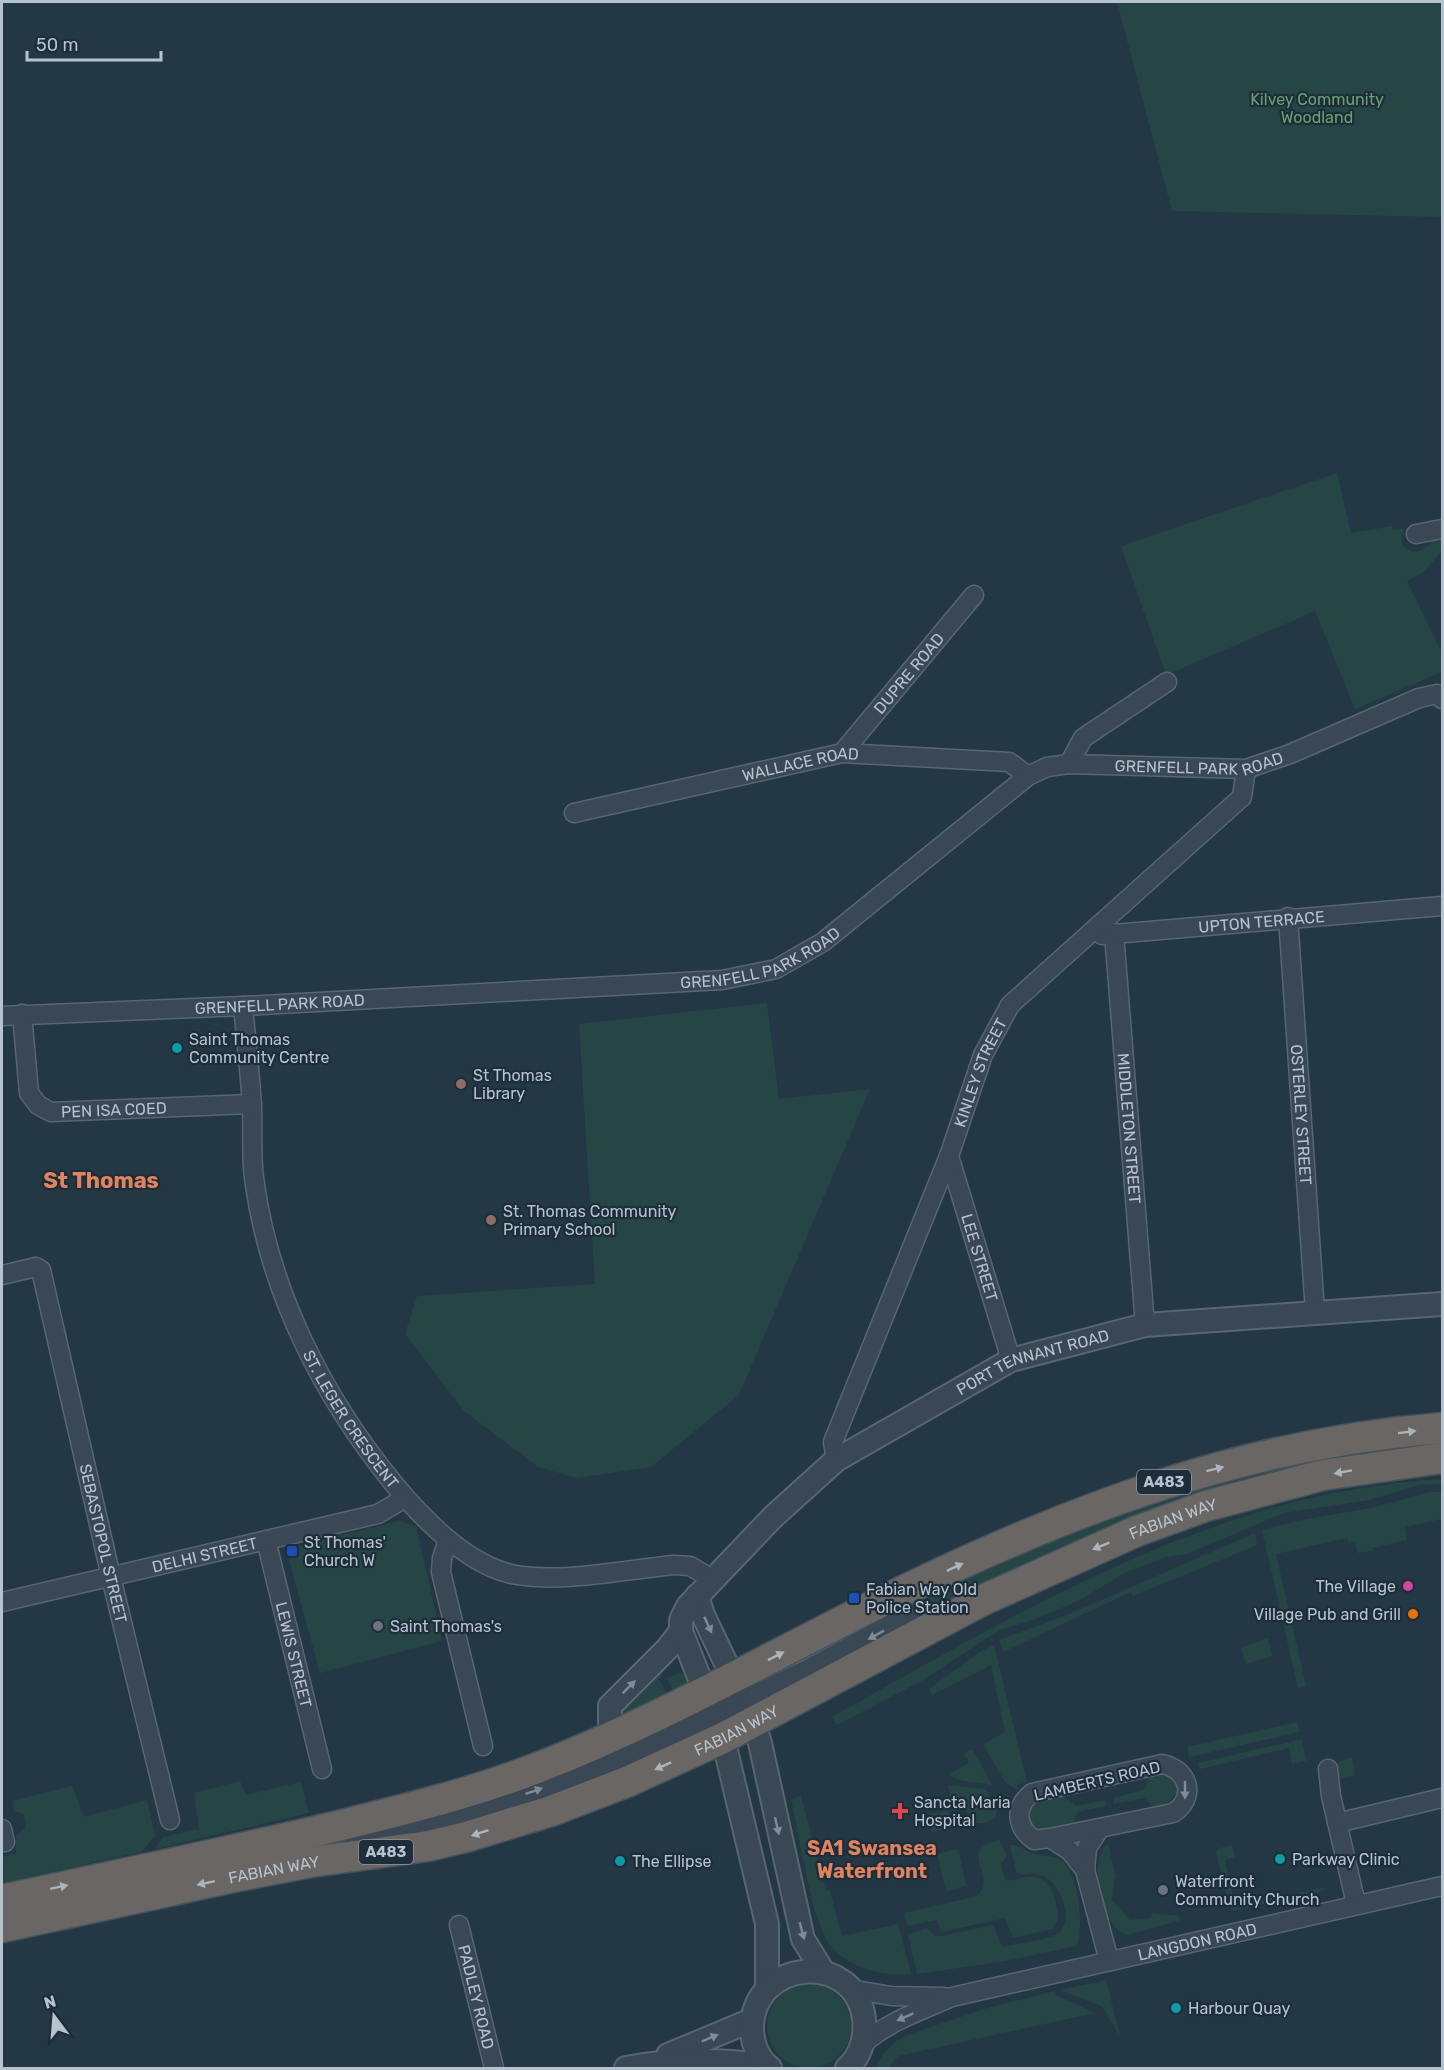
<svg xmlns="http://www.w3.org/2000/svg" width="1444" height="2070" font-family="Rubik,sans-serif">
  <style>
    .green { fill: #264645 }
    .lines { fill: none; stroke-linecap: round; stroke-linejoin: round }
    .minor-casing { stroke: #576671; stroke-width: 21 }
    .tertiary-casing { stroke: #576671; stroke-width: 26 }
    .trunk-casing { stroke: #43535e; stroke-width: 33 }
    .minor { stroke: #394854; stroke-width: 18 }
    .tertiary { stroke: #394854; stroke-width: 22 }
    .trunk { stroke: #696664; stroke-width: 30 }
    .oneway { fill: #aab5be }
    .oneway2 { fill: #7e8c97 }
    .culture-dot { fill: #0f9aa8; stroke: #1d2d3a; stroke-width: 2 }
    .education-dot { fill: #8d6e63; stroke: #1d2d3a; stroke-width: 2 }
    .transit-dot { fill: #1a4fb4; stroke: #1d2d3a; stroke-width: 2 }
    .hotel-dot { fill: #d1479c; stroke: #1d2d3a; stroke-width: 2 }
    .food-dot { fill: #e8710a; stroke: #1d2d3a; stroke-width: 2 }
    .worship-dot { fill: #6b7280; stroke: #1d2d3a; stroke-width: 2 }
    .health-dot { fill: #e0444e; stroke: #1d2d3a; stroke-width: 2 }
    .labels { text-anchor: middle; dominant-baseline: central; stroke-width: 4.5; stroke-linejoin: round; paint-order: stroke }
    .shield { fill: #1d2d3a; stroke: #8896a2; stroke-width: 1.5 }
    .shield-label { font-size: 15px; font-weight: bold; fill: #b6c3ce }
    .park-label { font-size: 16px; fill: #6ba16f; stroke: #1d2d3a }
    .street-label { font-size: 16px; fill: #b6c3ce; stroke: #1d2d3a }
    .poi-label { font-size: 16px; fill: #b6c3ce; stroke: #1d2d3a; text-anchor: start }
    .quarter-label { font-size: 20px; font-weight: bold; fill: #e1835e; stroke: #1d2d3a }
    .district-label { font-size: 22px; font-weight: bold; fill: #e1835e; stroke: #1d2d3a }
  </style>
  <rect width="100%" height="100%" fill="#243745"/>
  <g class="green">
    <polygon points="1117,2 1442,2 1442,217 1172,211"/>
    <path d="M1337,473L1351,533L1392,526L1393,530L1404,529L1401,538L1403,546L1413,552C1427,551 1430,540 1442,537V551L1424,572L1407,581L1442,653V672L1355,709L1315,611L1166,675L1121,546Z"/>
    <polygon points="767,1003 779,1099 870,1089 739,1395 651,1467 577,1478 538,1467 464,1411 405,1334 417,1296 595,1284 579,1024"/>
    <polygon points="1442,1436 1442,1447 1416,1450 947,1606 800,1668 793,1656 987,1561 1218,1475"/>
    <path d="M1442,1479V1484L1419,1485L1369,1500L1284,1513L1187,1554L1166,1557L1124,1573L1082,1599L1033,1620L999,1630L925,1679L837,1725L832,1717C1023,1610 1219,1491 1442,1479Z"/>
    <polygon points="1431,1492 1442,1492 1442,1519 1405,1527 1407,1540 1373,1548 1373,1551 1358,1553 1355,1541 1348,1542 1347,1538 1276,1554 1306,1686 1298,1688 1262,1530 1301,1520 1371,1508"/>
    <polygon points="399,1521 416,1526 442,1641 320,1673 286,1549"/>
    <polygon points="1255,1533 1257,1545 1133,1596 1131,1592 1003,1652 999,1640 1072,1613"/>
    <polygon points="1268,1638 1272,1656 1246,1664 1241,1648"/>
    <polygon points="994,1645 1027,1782 1017,1785 1018,1791 1005,1782 983,1744 1005,1732 991,1665 932,1695 929,1689 980,1652"/>
    <polygon points="672,1657 659,1679 668,1696 620,1720 616,1709"/>
    <polygon points="681,1672 683,1675 688,1673 689,1683 674,1694 667,1678"/>
    <polygon points="1297,1722 1300,1732 1189,1757 1187,1747"/>
    <polygon points="1302,1739 1306,1761 1292,1764 1289,1748 1200,1769 1198,1763"/>
    <path d="M972,1749L993,1786C979,1780 961,1785 949,1774L969,1763L964,1754Z"/>
    <polygon points="1352,1757 1355,1775 1336,1780 1337,1763"/>
    <path d="M1162,1772C1188,1781 1178,1802 1155,1808L1144,1798L1114,1804L1113,1798L1143,1790L1150,1775Z"/>
    <polygon points="240,1781 246,1795 301,1782 309,1813 155,1849 163,1837 199,1829 194,1793"/>
    <polygon points="948,1785 985,1789 996,1805 996,1817 985,1823 974,1823 961,1801 950,1796"/>
    <polygon points="72,1786 84,1817 147,1800 155,1836 141,1852 2,1883 2,1857 16,1854 16,1836 26,1827 24,1814 15,1811 12,1801"/>
    <path d="M801,1796L826,1891H830L842,1936L898,1924L911,1974C885,1977 848,1968 831,1946C811,1920 799,1834 791,1799Z"/>
    <path d="M1064,1796L1076,1806L1105,1800L1106,1806L1077,1812L1072,1828L1039,1833L1032,1828L1028,1814C1036,1799 1048,1799 1064,1796Z"/>
    <polygon points="948,1810 953,1827 932,1832 928,1814"/>
    <path d="M999,1840L1007,1856L1001,1863L1005,1880C1014,1882 1020,1877 1028,1877C1053,1875 1055,1900 1059,1918L1053,1929L1013,1938L1005,1918L941,1932L937,1920L907,1926L904,1913L977,1896C999,1876 955,1850 999,1840Z"/>
    <path d="M1108,1844L1116,1877L1114,1879L1112,1900L1130,1920L1151,1918L1152,1913L1178,1916L1181,1920L1128,1935C1102,1931 1086,1857 1108,1844Z"/>
    <path d="M1010,1845C1020,1845 1023,1850 1032,1853C1045,1858 1055,1853 1066,1865C1078,1878 1085,1931 1076,1946L1006,1961L917,1974L908,1935L926,1928L936,1936H942L993,1925L1002,1947C1015,1944 1051,1940 1060,1932C1075,1917 1058,1864 1022,1875L1016,1872Z"/>
    <polygon points="1232,1845 1235,1857 1225,1860 1235,1906 1327,1887 1320,1892 1231,1911 1216,1852 1219,1848"/>
    <polygon points="956,1849 959,1851 966,1886 946,1891 937,1854"/>
    <polygon points="1106,1980 1120,2036 1102,2006 1060,1990"/>
    <circle cx="809" cy="2026" r="42"/>
    <polygon points="1055,1991 1056,1995 1095,2013 898,2056 888,2068 875,2068 884,2053 896,2041 913,2033 987,2008"/>
  </g>
  <g class="lines">
    <defs>
      <g id="minor">
        <polyline points="1416,534 1442,529"/>
        <path id="s1" d="M842,753L974,595"/>
        <polyline points="1069,764 1083,738 1167,682"/>
        <path id="s2" d="M574,813L842,753L1009,762L1028,776"/>
        <path id="s3" d="M1288,917L1315,1312"/>
        <path id="s4" d="M1114,933L1145,1325"/>
        <path id="s5" d="M1102,935L1442,906"/>
        <path id="s6" d="M243,1006C246,1039 250,1073 252,1106C253,1130 251,1155 254,1178C269,1292 323,1397 394,1484C423,1519 465,1563 511,1574C560,1584 623,1570 674,1565L690,1566L712,1579"/>
        <path id="s7" d="M22,1014L29,1093L38,1105L51,1112L252,1104"/>
        <path id="s8" d="M2,1016L243,1006L722,980L776,969L823,942L1028,776L1047,767L1069,764L1246,769L1290,754L1419,698L1437,694L1442,699"/>
        <path id="s9" d="M949,1156L1011,1360"/>
        <path id="s10" d="M2,1275L36,1267L41,1270L111,1577L170,1820"/>
        <path id="s11" d="M836,1460L833,1442L949,1156L983,1055L1010,1005L1242,797L1246,769"/>
        <path id="s12" d="M266,1540L322,1769"/>
        <polyline points="448,1540 442,1558 441,1572 483,1746"/>
        <path id="s13" d="M2,1602L378,1514L405,1498"/>
        <polyline points="1328,1769 1331,1796 1356,1904"/>
        <polyline points="1337,1823 1442,1798"/>
        <polyline points="1100,1828 1087,1848 1085,1870 1109,1961"/>
        <polyline points="2,1829 5,1842"/>
        <path d="M1050,1838L1173,1813C1197,1798 1189,1769 1162,1764L1032,1793C1014,1807 1016,1827 1034,1840L1050,1838L1070,1851L1085,1870"/>
        <path id="s14" d="M459,1925L494,2068"/>
        <polyline points="850,1989 891,1996 944,1997"/>
        <path id="s15" d="M862,2045C887,2022 920,2011 952,1997L1442,1886"/>
      </g>
      <g id="tertiary">
        <polyline points="697,1596 703,1615 753,1720 760,1743 803,1939 824,1973"/>
        <polyline points="731,1703 744,1702 806,1672 894,1625 939,1618"/>
        <polyline points="610,1738 610,1706 668,1648 681,1631"/>
        <polyline points="354,1834 427,1824 504,1802 574,1777 714,1715 741,1714 753,1720"/>
        <path id="s16" d="M767,1988V1924L723,1738L681,1631V1620L688,1606L773,1517L836,1460L1011,1360L1145,1325L1442,1304"/>
        <polyline points="668,2055 752,2020"/>
        <path d="M626,2068C673,2059 720,2059 767,2066"/>
        <path d="M770,2068C758,2059 752,2043 752,2028C753,1958 856,1951 864,2019C866,2037 861,2056 847,2068"/>
      </g>
      <g id="trunk">
        <path d="M2,1900C116,1875 232,1852 346,1824C411,1808 475,1792 537,1768C664,1719 781,1650 903,1591C1076,1507 1249,1443 1442,1428"/>
        <path id="s17" d="M2,1927L233,1877L311,1862L428,1846L466,1837L551,1811L629,1781L723,1738L983,1600L1137,1531L1206,1506L1323,1475L1442,1458"/>
      </g>
    </defs>
    <use href="#minor" class="minor-casing"/>
    <use href="#tertiary" class="tertiary-casing"/>
    <use href="#trunk" class="trunk-casing"/>
    <use href="#minor" class="minor"/>
    <use href="#tertiary" class="tertiary"/>
    <use href="#trunk" class="trunk"/>
  </g>
  <defs><path id="oneway-solid" d="M-6-.8H1V-3.2L6.5 0L1 3.2V.8H-6Z" transform="scale(1.5)"/></defs>
  <g class="oneway">
    <use href="#oneway-solid" transform="translate(1407 1432) rotate(-7)"/>
    <use href="#oneway-solid" transform="translate(1215 1469) rotate(-14)"/>
    <use href="#oneway-solid" transform="translate(1343 1472) rotate(170)"/>
    <use href="#oneway-solid" transform="translate(1101 1546) rotate(158)"/>
    <use href="#oneway-solid" transform="translate(955 1567) rotate(-25)"/>
    <use href="#oneway-solid" transform="translate(776 1656) rotate(-27)"/>
    <use href="#oneway-solid" transform="translate(663 1766) rotate(156)"/>
    <use href="#oneway-solid" transform="translate(480 1833) rotate(162)"/>
    <use href="#oneway-solid" transform="translate(206 1883) rotate(168)"/>
    <use href="#oneway-solid" transform="translate(59 1887) rotate(-12)"/>
  </g>
  <g class="oneway2">
    <use href="#oneway-solid" transform="translate(708 1625) rotate(65)"/>
    <use href="#oneway-solid" transform="translate(876 1635) rotate(151)"/>
    <use href="#oneway-solid" transform="translate(629 1687) rotate(-45)"/>
    <use href="#oneway-solid" transform="translate(1185 1790) rotate(90)"/>
    <use href="#oneway-solid" transform="translate(534 1791) rotate(-19)"/>
    <use href="#oneway-solid" transform="translate(777 1826) rotate(77)"/>
    <use href="#oneway-solid" transform="translate(802 1931) rotate(75)"/>
    <use href="#oneway-solid" transform="translate(905 2017) rotate(156)"/>
    <use href="#oneway-solid" transform="translate(710 2038) rotate(-23)"/>
  </g>
  <g class="culture-dot">
    <circle cx="177" cy="1048" r="6"/>
    <circle cx="1280" cy="1859" r="6"/>
    <circle cx="620" cy="1861" r="6"/>
    <circle cx="1176" cy="2008" r="6"/>
  </g>
  <g class="education-dot">
    <circle cx="461" cy="1084" r="6"/>
    <circle cx="491" cy="1220" r="6"/>
  </g>
  <g class="transit-dot">
    <rect x="286" y="1545" width="12" height="12" rx="3"/>
    <rect x="848" y="1592" width="12" height="12" rx="3"/>
  </g>
  <circle class="hotel-dot" cx="1408" cy="1586" r="6"/>
  <circle class="food-dot" cx="1413" cy="1614" r="6"/>
  <g class="worship-dot">
    <circle cx="378" cy="1626" r="6"/>
    <circle cx="1163" cy="1890" r="6"/>
  </g>
  <path class="health-dot" d="M897 1802h6v6h6v6h-6v6h-6v-6h-6v-6h6z"/>
  <g class="labels">
    <g class="shield">
      <rect x="1137" y="1470" width="54" height="24" rx="4.5"/>
      <rect x="359" y="1840" width="54" height="24" rx="4.5"/>
    </g>
    <g class="shield-label">
      <text x="1164" y="1482">A483</text>
      <text x="386" y="1852">A483</text>
    </g>
    <g class="park-label">
      <text x="1317" y="99">Kilvey Community<tspan x="1317" dy="18">Woodland</tspan></text>
    </g>
    <g class="street-label">
      <text stroke="none"><textPath href="#s1" startOffset="104">DUPRE ROAD</textPath></text>
      <text stroke="none"><textPath href="#s8" startOffset="1268">GRENFELL PARK ROAD</textPath></text>
      <text stroke="none"><textPath href="#s2" startOffset="232">WALLACE ROAD</textPath></text>
      <text stroke="none"><textPath href="#s5" startOffset="160">UPTON TERRACE</textPath></text>
      <text stroke="none"><textPath href="#s8" startOffset="764">GRENFELL PARK ROAD</textPath></text>
      <text stroke="none"><textPath href="#s8" startOffset="278">GRENFELL PARK ROAD</textPath></text>
      <text stroke="none"><textPath href="#s11" startOffset="416">KINLEY STREET</textPath></text>
      <text stroke="none"><textPath href="#s7" startOffset="172">PEN ISA COED</textPath></text>
      <text stroke="none"><textPath href="#s3" startOffset="198">OSTERLEY STREET</textPath></text>
      <text stroke="none"><textPath href="#s4" startOffset="196">MIDDLETON STREET</textPath></text>
      <text stroke="none"><textPath href="#s9" startOffset="106">LEE STREET</textPath></text>
      <text stroke="none"><textPath href="#s16" startOffset="826">PORT TENNANT ROAD</textPath></text>
      <text stroke="none"><textPath href="#s6" startOffset="435">ST. LEGER CRESCENT</textPath></text>
      <text stroke="none"><textPath href="#s17" startOffset="1250">FABIAN WAY</textPath></text>
      <text stroke="none"><textPath href="#s10" startOffset="321">SEBASTOPOL STREET</textPath></text>
      <text stroke="none"><textPath href="#s13" startOffset="208">DELHI STREET</textPath></text>
      <text stroke="none"><textPath href="#s12" startOffset="118">LEWIS STREET</textPath></text>
      <text stroke="none"><textPath href="#s17" startOffset="764">FABIAN WAY</textPath></text>
      <text transform="translate(1097 1781) rotate(-13)">LAMBERTS ROAD</text>
      <text stroke="none"><textPath href="#s17" startOffset="278">FABIAN WAY</textPath></text>
      <text stroke="none"><textPath href="#s15" startOffset="354">LANGDON ROAD</textPath></text>
      <text stroke="none"><textPath href="#s14" startOffset="74">PADLEY ROAD</textPath></text>
    </g>
    <g class="poi-label">
      <text x="189" y="1039">Saint Thomas<tspan x="189" dy="18">Community Centre</tspan></text>
      <text x="473" y="1075">St Thomas<tspan x="473" dy="18">Library</tspan></text>
      <text x="503" y="1211">St. Thomas Community<tspan x="503" dy="18">Primary School</tspan></text>
      <text x="304" y="1542">St Thomas'<tspan x="304" dy="18">Church W</tspan></text>
      <text x="1396" y="1586" text-anchor="end">The Village</text>
      <text x="866" y="1589">Fabian Way Old<tspan x="866" dy="18">Police Station</tspan></text>
      <text x="1401" y="1614" text-anchor="end">Village Pub and Grill</text>
      <text x="390" y="1626">Saint Thomas's</text>
      <text x="914" y="1802">Sancta Maria<tspan x="914" dy="18">Hospital</tspan></text>
      <text x="1292" y="1859">Parkway Clinic</text>
      <text x="632" y="1861">The Ellipse</text>
      <text x="1175" y="1881">Waterfront<tspan x="1175" dy="18">Community Church</tspan></text>
      <text x="1188" y="2008">Harbour Quay</text>
    </g>
    <g class="quarter-label">
      <text x="872" y="1848">SA1 Swansea<tspan x="872" dy="23">Waterfront</tspan></text>
    </g>
    <g class="district-label">
      <text x="101" y="1180">St Thomas</text>
    </g>
  </g>
  <rect width="1444" height="2070" fill="none" stroke="#b6c3ce" stroke-width="6"/>
  <g transform="translate(54 2016) rotate(344)" stroke="#1d2d3a" stroke-width="4.5" paint-order="stroke">
  <path d="M0-4.5L10 22L0 15L-10 22Z" fill="#b6c3ce"/>
  <text y="-9" font-size="16" font-weight="bold" text-anchor="middle" fill="#b6c3ce">N</text>
  </g>
  <path d="M27 51v9h134v-9" fill="none" stroke="#b6c3ce" stroke-width="3"/>
  <text x="36" y="51" font-size="18" fill="#b6c3ce" stroke="#1d2d3a" stroke-width="4.5" paint-order="stroke">50 m</text>
</svg>
